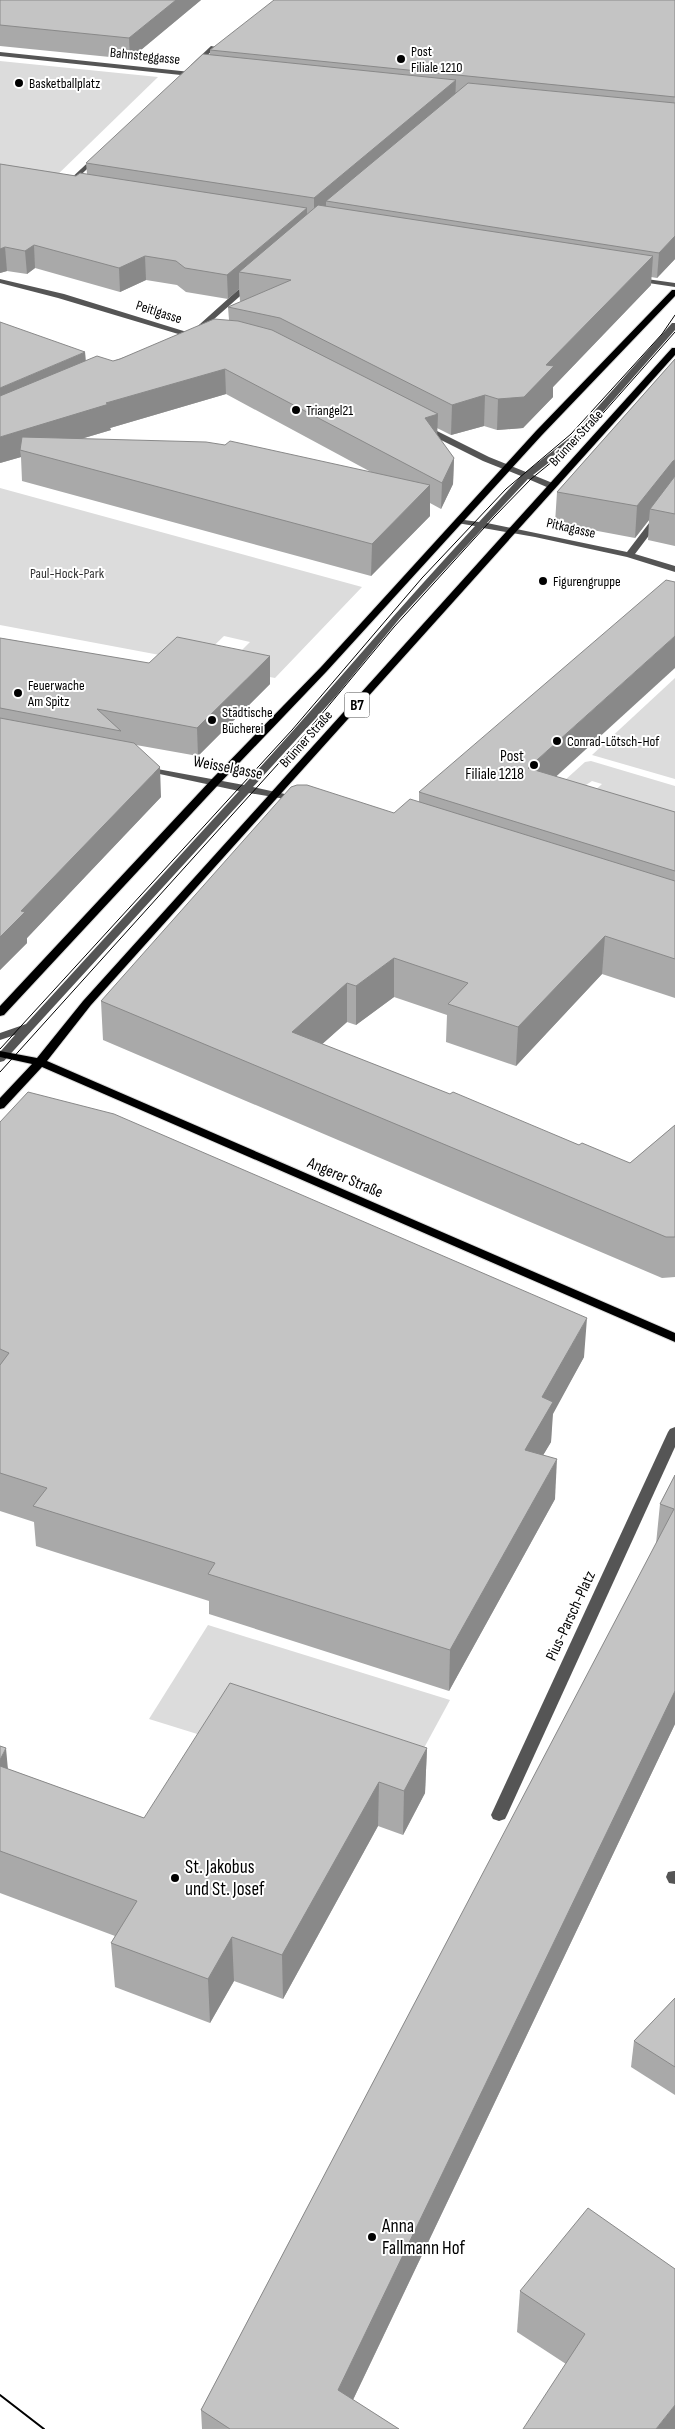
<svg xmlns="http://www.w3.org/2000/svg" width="675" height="2429" font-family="'Sofia Sans Condensed',sans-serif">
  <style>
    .green { fill: #dcdcdc }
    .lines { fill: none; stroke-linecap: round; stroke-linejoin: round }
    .major-casing { stroke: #dbdbdb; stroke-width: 2 }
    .minor { fill: #555; fill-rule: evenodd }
    .major { fill: #000; fill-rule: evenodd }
    .tram-far1 { stroke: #000; stroke-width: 1 }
    .tram { stroke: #000; stroke-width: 2 }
    .wall { fill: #a9a9a9; fill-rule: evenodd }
    .shaded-wall { fill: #898989 }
    .building { fill: #c4c4c4; stroke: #898989 }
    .poi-dot { fill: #000; stroke: #fff; stroke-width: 2 }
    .labels { text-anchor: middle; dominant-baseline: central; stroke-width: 4; stroke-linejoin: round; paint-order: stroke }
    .far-poi-label { font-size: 14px; fill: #000; stroke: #fff; text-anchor: start }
    .far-street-label { font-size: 14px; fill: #000; stroke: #fff }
    .far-park-label { font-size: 14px; fill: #333; stroke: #fff }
    .shield { fill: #fff; stroke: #4c4c4c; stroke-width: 1 }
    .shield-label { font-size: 15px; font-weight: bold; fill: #000 }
    .poi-label { font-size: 16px; fill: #000; stroke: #fff; text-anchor: end }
    .street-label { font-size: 16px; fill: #000; stroke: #fff }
    .near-poi-label { font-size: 19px; fill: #000; stroke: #fff; text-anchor: start }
  </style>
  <rect width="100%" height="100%" fill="#fff"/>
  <g class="green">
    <polygon points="0,61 158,77 52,180 0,172"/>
    <polygon points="0,488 362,587 275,678 224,668 250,642 224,636 197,662 0,625"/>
    <polygon points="675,678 675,779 592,755"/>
    <polygon points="591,761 675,786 675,841 576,808 602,784 592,781 577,791 543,800 585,762"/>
    <polygon points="208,1625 450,1700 405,1783 223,1742 149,1719"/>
  </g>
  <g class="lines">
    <defs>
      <g id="major">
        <polygon points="672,290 675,290 675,296 542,435 327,671 219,784 4,1015 0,1016 0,1006 211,780 321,667 536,431"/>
        <polygon points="672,348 675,348 675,355 91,1005 47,1061 675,1333 675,1342 42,1067 4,1108 0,1109 0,1098 32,1064 0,1057 0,1051 37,1058 83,1001"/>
      </g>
    </defs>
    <use href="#major" class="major-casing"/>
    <g class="minor">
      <polygon points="211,46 216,47 195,67 191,67 191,65"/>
      <polygon points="0,52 200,73 203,75 200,77 0,56"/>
      <polygon points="97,154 102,155 70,185 66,185 66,183"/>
      <polygon points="632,277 675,283 675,287 635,281 631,279"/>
      <polygon points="0,279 64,294 190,333 249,280 256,282 196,335 199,337 195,339 58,298 0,283"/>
      <path d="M672,323H675V330L579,439L533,475L555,484V488H549L528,479L487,523L627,552L672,493L675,492V501L635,554L675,566V572L627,557L535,537L483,528L400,618L336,696L253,787L303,798V802L249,793L4,1061L0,1062V1052L15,1035L0,1040V1033L26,1024L239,791L141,770V766L244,785C322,700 396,611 475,526L457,523V519L479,522L521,476L483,461L419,429V425H425L489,457L526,472L573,435Z"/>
      <polygon points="675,1427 675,1447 507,1815 505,1819 499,1821 493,1819 491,1815 668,1432 670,1429"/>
      <polygon points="674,1871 675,1871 675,1884 669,1883 666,1877 668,1872"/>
    </g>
    <use href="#major" class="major"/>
    <g class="tram-far1">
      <polyline points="0,1049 292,730 422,578 506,489 571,434 662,334 675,315"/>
      <polyline points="0,1072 306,733 394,627 494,517 531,479 581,438 675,332"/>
    </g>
    <polyline class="tram" points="0,2395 44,2429"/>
  </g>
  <g class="wall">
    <polygon points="0,0 201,0 130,59 0,46"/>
    <path d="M675,0V259L657,278L651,277V285L553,387V397L523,428L497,430L484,426L451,435L437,428V435L454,458L453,484L441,509L430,503V516L371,576L22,481L21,457L0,463L85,352L86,361H113L229,320L228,307L243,301H240L239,289L228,299L186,292L177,285L146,280L120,292L35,268L27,274L7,271L0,273V164L76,176L87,174L86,163L210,55V50ZM226,394L371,472L81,439L111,430L110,428Z"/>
    <polygon points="675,359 675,546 648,540 649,520 635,538 555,523 557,492"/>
    <polygon points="0,638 270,684 198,756 136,745 161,797 27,938 27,943 0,970"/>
    <polygon points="557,777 675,812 675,998 602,974 516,1066 446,1042 447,1015 394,997 356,1025 347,1022 322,1044 579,1145 630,1163 675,1125 675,1277 662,1278 103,1040 101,1001 394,813 419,802 419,792"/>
    <polygon points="0,1122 584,1357 552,1414 551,1442 543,1455 555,1499 449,1691 209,1614 209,1601 36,1546 34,1522 0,1511"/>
    <polygon points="675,1475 675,1724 353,2400 399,2429 202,2429 201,2410 656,1544 660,1504"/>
    <polygon points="0,1746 8,1769 144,1818 427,1748 425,1793 403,1835 378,1826 283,1999 234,1981 210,2023 115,1987 111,1943 115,1936 0,1893"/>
    <polygon points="675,1998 675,2095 631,2067 634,2041"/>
    <polygon points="675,2269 566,2364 517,2332 520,2291"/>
  </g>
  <g class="shaded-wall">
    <polygon points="176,0 201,0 130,59 129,38"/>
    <polygon points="456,80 455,104 326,201 326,214 314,224 314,198"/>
    <polygon points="307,208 307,231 239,272 239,289 228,299 227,275"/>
    <polygon points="675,236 675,259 657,278 659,253"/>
    <polygon points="34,245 35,268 27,274 25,251"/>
    <polygon points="5,247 7,271 0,273 0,249"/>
    <polygon points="145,256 146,280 120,292 119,268"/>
    <polygon points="653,256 651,285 553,387 553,397 523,428 497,430 498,399 546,365"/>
    <polygon points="85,352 86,377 0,414 0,388"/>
    <polygon points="225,369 226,394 110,428 111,430 33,453 20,450 21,457 0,463 0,437 106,403"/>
    <polygon points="485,395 484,426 451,435 452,405"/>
    <polygon points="438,414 437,440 425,418"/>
    <polygon points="454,458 453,484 441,509 442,483"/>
    <polygon points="675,460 675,491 650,509 649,520 635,538 637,506 673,461"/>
    <polygon points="430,485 430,516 371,576 372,544"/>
    <polygon points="675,636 675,668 526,804 528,768"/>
    <polygon points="270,656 270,684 198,756 197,728"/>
    <polygon points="160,767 161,797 27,938 27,943 0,970 0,937 21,911"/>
    <polygon points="605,936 602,974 516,1066 518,1027"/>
    <polygon points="394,958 394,997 356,1025 356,986"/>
    <polygon points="347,983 347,1022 292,1071 292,1032"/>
    <polygon points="587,1318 584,1357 553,1414 551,1442 523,1489 525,1450 542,1397"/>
    <polygon points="557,1459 555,1499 449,1691 450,1650"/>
    <polygon points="675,1691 675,1724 339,2429 338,2390"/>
    <polygon points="6,1748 10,1792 0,1786 0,1760"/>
    <polygon points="427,1748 425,1793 403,1835 404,1791"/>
    <polygon points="379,1782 378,1826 283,1999 282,1955"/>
    <polygon points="232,1937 234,1981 210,2023 208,1979"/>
    <polygon points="675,2405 675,2429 656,2429"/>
  </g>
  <g class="building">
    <polygon points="0,0 176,0 129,38 0,25"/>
    <polygon points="274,0 675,0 675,97 210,50"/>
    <polygon points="203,54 456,80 314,198 86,163"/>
    <polygon points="468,83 675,103 675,236 659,253 326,201"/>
    <polygon points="0,164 76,176 80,173 307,208 227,275 185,268 176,261 145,256 119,268 34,245 25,251 5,247 0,249"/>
    <polygon points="318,205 653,256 546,365 554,366 524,397 498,399 485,395 452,405 280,318 228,307 291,280 239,272"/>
    <polygon points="214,319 238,321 272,330 438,414 425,418 454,458 442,483 225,369 106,403 109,404 0,437 0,396 97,356 113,361 120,359"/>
    <polygon points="0,322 85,352 0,388"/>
    <polygon points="675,359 675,460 673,461 637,506 557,492"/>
    <polygon points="22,437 206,442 225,445 230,441 430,485 372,544 20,450"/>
    <polygon points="675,476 675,514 650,509"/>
    <polygon points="666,580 675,582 675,636 528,768 675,812 675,871 419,792"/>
    <polygon points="177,637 270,656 197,728 97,709 121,731 0,708 0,638 149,663"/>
    <polygon points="0,718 134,743 160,767 21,911 25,912 0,937"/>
    <polygon points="297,785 307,785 394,813 410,799 675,881 675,959 605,936 518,1027 448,1004 468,983 394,958 356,986 347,983 292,1032 450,1094 453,1092 579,1145 582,1143 630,1163 675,1125 675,1237 666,1237 101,1001 291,787"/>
    <polygon points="28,1092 114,1114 587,1318 542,1397 553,1402 525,1450 557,1459 450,1650 208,1574 215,1563 33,1506 47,1488 0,1473 0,1365 9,1353 0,1349 0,1122"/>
    <polygon points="675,1475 675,1691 338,2390 399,2429 230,2429 201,2410 674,1509 660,1504"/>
    <polygon points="230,1683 427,1748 404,1791 379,1782 282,1955 232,1937 208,1979 111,1943 137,1901 0,1851 0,1766 144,1818"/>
    <polygon points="0,1746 6,1748 0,1760"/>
    <polygon points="675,1998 675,2067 634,2041"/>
    <polygon points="588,2208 675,2269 675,2405 656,2429 523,2429 585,2334 520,2291"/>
  </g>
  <g class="poi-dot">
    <circle cx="401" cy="59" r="5"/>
    <circle cx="19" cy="83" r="5"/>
    <circle cx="296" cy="410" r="5"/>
    <circle cx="543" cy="581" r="5"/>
    <circle cx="18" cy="693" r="5"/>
    <circle cx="212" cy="720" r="5"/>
    <circle cx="557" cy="741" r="5"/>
    <circle cx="534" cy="765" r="5"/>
    <circle cx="175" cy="1878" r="5"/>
    <circle cx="372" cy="2237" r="5"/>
  </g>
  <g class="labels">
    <g class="far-poi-label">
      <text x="411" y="51">Post<tspan x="411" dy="16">Filiale 1210</tspan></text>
      <text x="29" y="83">Basketballplatz</text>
      <text x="306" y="410">Triangel21</text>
      <text x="553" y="581">Figurengruppe</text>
      <text x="28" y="685">Feuerwache<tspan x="28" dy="16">Am Spitz</tspan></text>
      <text x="222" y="712">Städtische<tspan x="222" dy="16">Bücherei</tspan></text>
      <text x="567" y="741">Conrad-Lötsch-Hof</text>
    </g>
    <g class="far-street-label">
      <text transform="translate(145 56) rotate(6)">Bahnsteggasse</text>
      <text transform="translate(159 312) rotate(18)">Peitlgasse</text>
      <text transform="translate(576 438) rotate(-47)">Brünner Straße</text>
      <text transform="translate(571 528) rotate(13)">Pitkagasse</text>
      <text transform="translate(306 739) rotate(-48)">Brünner Straße</text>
    </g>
    <g class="far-park-label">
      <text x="67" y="573">Paul-Hock-Park</text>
    </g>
    <rect class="shield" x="344.5" y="692.5" width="25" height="25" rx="4"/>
    <g class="shield-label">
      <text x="357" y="705">B7</text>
    </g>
    <g class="poi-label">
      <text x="524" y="756">Post<tspan x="524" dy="18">Filiale 1218</tspan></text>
    </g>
    <g class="street-label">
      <text transform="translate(228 768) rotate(11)">Weisselgasse</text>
      <text transform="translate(345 1178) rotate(23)">Angerer Straße</text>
      <text transform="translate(571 1616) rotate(-65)">Pius-Parsch-Platz</text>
    </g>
    <g class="near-poi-label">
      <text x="185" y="1867">St. Jakobus<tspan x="185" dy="22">und St. Josef</tspan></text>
      <text x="382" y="2226">Anna<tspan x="382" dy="22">Fallmann Hof</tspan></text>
    </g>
  </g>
</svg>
